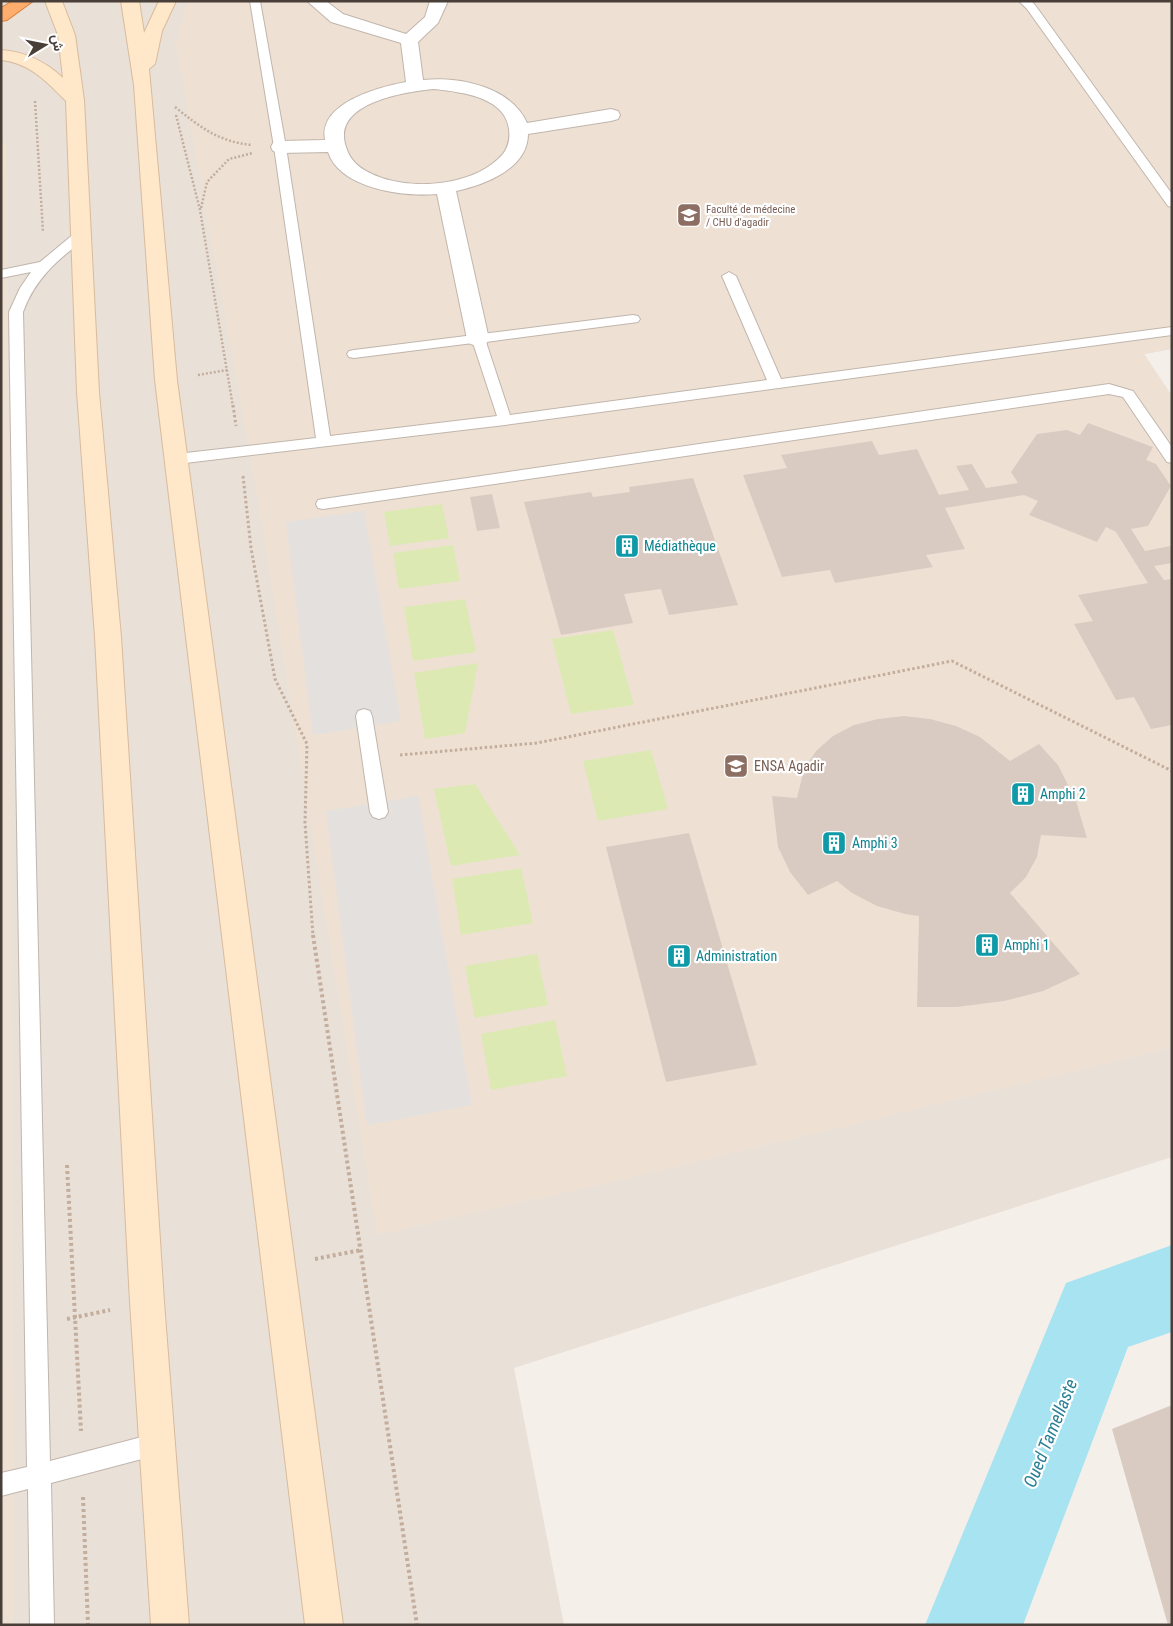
<svg xmlns="http://www.w3.org/2000/svg" width="1173" height="1626" font-family="'Roboto Condensed',Vazirmatn,sans-serif">
  <style>
    .residential { fill: #e9e0d8 }
    .education { fill: #eee1d4 }
    .green { fill: #dce9b3 }
    .parking { fill: #e4e0de }
    .lines { fill: none; stroke-linecap: round; stroke-linejoin: round }
    .river { fill: #a7e3f1; fill-rule: evenodd }
    .building { fill: #dacbc2 }
    .lane-casing { stroke: #c1b5ac; stroke-width: 2 }
    .street-casing { stroke: #c1b5ac; stroke-width: 2 }
    .secondary-casing { stroke: #d8bb9c; stroke-width: 2 }
    .highway-casing { stroke: #de7e3b; stroke-width: 2 }
    .path-far2 { stroke: #c3ad9d; stroke-width: 2.5; stroke-dasharray: 2 2; stroke-linecap: butt }
    .path-far1 { stroke: #c3ad9d; stroke-width: 3; stroke-dasharray: 2.5 2.5; stroke-linecap: butt }
    .path { stroke: #c3ad9d; stroke-width: 4; stroke-dasharray: 3 3; stroke-linecap: butt }
    .lane { fill: #fff; fill-rule: evenodd }
    .street { fill: #fff; fill-rule: evenodd }
    .secondary { fill: #ffe7ca; fill-rule: evenodd }
    .highway { fill: #fead6c; fill-rule: evenodd }
    .labels { text-anchor: middle; dominant-baseline: central; stroke-width: 4.5; stroke-linejoin: round; paint-order: stroke }
    .far-education-label { font-size: 11px; fill: #785e54; stroke: #fff; text-anchor: start }
    .culture-label { font-size: 14px; fill: #0d838f; stroke: #fff; text-anchor: start }
    .education-label { font-size: 14px; fill: #785e54; stroke: #fff; text-anchor: start }
    .near-water-label { font-size: 18px; font-style: italic; fill: #297f95; stroke: #fff }
  </style>
  <rect width="100%" height="100%" fill="#f5efea"/>
  <polygon class="residential" points="1,1 1172,1 1172,349 1144,354 1172,396 1172,1157 514,1368 564,1625 1,1625"/>
  <g class="education">
    <polygon points="189,1 1172,1 1172,349 1144,354 1172,396 1172,1048 608,1183 377,1235 255,483 176,45 183,14"/>
    <polygon points="7,140 14,1625 1,1625 1,144"/>
  </g>
  <g class="green">
    <polygon points="442,504 449,538 390,546 384,512"/>
    <polygon points="453,545 460,581 399,589 393,553"/>
    <polygon points="465,599 476,652 413,661 404,607"/>
    <polygon points="613,630 634,705 571,714 552,639"/>
    <polygon points="478,663 465,733 425,739 414,673"/>
    <polygon points="651,750 668,809 598,821 583,761"/>
    <polygon points="475,784 520,855 451,866 434,789"/>
    <polygon points="521,868 533,923 461,935 452,879"/>
    <polygon points="537,954 548,1005 475,1018 465,966"/>
    <polygon points="555,1020 567,1076 491,1090 481,1034"/>
  </g>
  <g class="parking">
    <polygon points="364,511 401,721 313,735 286,522"/>
    <polygon points="418,796 472,1105 367,1125 326,811"/>
  </g>
  <g class="lines">
    <polygon class="river" points="1172,1245 1172,1332 1128,1347 1023,1625 925,1625 1066,1283"/>
  </g>
  <g class="building">
    <polygon points="1088,423 1153,447 1146,460 1156,464 1171,486 1148,526 1131,529 1145,551 1170,546 1172,549 1172,563 1154,566 1164,580 1172,579 1172,725 1151,729 1134,697 1116,700 1074,624 1093,621 1078,595 1148,583 1116,532 1106,527 1097,542 1029,515 1038,501 1024,495 945,508 965,549 926,555 933,567 835,583 830,570 782,577 743,475 787,468 781,455 872,441 879,455 917,449 939,495 969,490 956,466 972,464 986,488 1018,483 1011,472 1037,434 1067,430 1080,435"/>
    <polygon points="693,478 738,605 669,615 661,589 624,594 633,623 561,635 524,502 591,492 593,497 630,492 629,487"/>
    <polygon points="492,494 500,528 477,531 470,497"/>
    <polygon points="904,716 930,719 956,726 980,737 1010,761 1039,744 1058,765 1076,801 1087,838 1041,835 1037,857 1026,877 1010,893 1080,974 1043,991 1004,1001 957,1007 917,1007 919,916 905,914 877,906 852,893 837,881 808,895 790,872 778,847 772,796 797,798 804,769 816,751 833,736 854,725 878,719"/>
    <polygon points="689,833 757,1065 666,1082 606,847"/>
    <polygon points="1172,1405 1172,1625 1168,1625 1112,1429"/>
  </g>
  <g class="lines">
    <defs>
      <g id="lane">
        <polygon points="250,1 260,1 286,147 330,436 497,416 473,343 354,358 349,357 347,354 349,351 354,350 633,315 638,316 640,319 638,322 486,342 510,415 767,380 722,276 729,272 736,276 781,379 1172,327 1172,335 505,425 177,464 172,463 170,459 177,454 316,438 274,147"/>
        <polygon points="1019,1 1031,1 1035,5 1172,194 1172,207 1168,206 1027,9"/>
        <path d="M80,232L85,233L86,236L85,239C57,260 35,279 23,312L50,1461L157,1433L165,1436L168,1444L165,1452L157,1455L51,1483L54,1625H30L28,1489L1,1496V1473L27,1467L9,312L20,288L31,272L1,278V270L40,262L75,233Z"/>
        <polygon points="1109,384 1133,391 1172,447 1172,463 1167,462 1123,397 1109,394 323,509 318,508 316,504 318,500 323,499"/>
        <polygon points="364,709 370,711 372,716 388,812 385,817 379,819 373,817 370,812 356,716 358,711"/>
      </g>
      <path id="street" d="M307,1H326L343,14L406,34L425,17L430,1H448L438,23L418,42L423,80C460,76 511,87 527,123L611,109L618,111L620,115L618,119L611,121L528,134C528,169 484,185 456,191L489,339L486,344L478,346L470,344L467,339L437,194C404,197 340,189 328,152L280,153L273,151L271,147L273,143L280,141L325,140C318,103 379,87 406,82L401,43L331,22ZM434,89C459,92 505,96 509,129C510,138 509,146 503,154C476,185 419,190 382,178C365,172 351,164 346,147C331,103 404,92 434,89Z"/>
      <g id="secondary">
        <path d="M45,1H62L75,35L84,100L99,392L121,637L164,1302L189,1625H151L130,1302L95,637L77,392L66,101C47,82 30,63 1,60V50C26,52 45,61 63,78L58,35Z"/>
        <polygon points="121,1 139,1 144,33 159,1 176,1 162,31 155,64 149,69 177,380 343,1625 305,1625 155,380 134,85"/>
      </g>
      <polygon id="highway" points="13,1 33,1 7,20 1,21 1,8"/>
    </defs>
    <use href="#lane" class="lane-casing"/>
    <use href="#street" class="street-casing"/>
    <use href="#secondary" class="secondary-casing"/>
    <use href="#highway" class="highway-casing"/>
    <g class="path-far2">
      <polyline points="35,101 43,232"/>
      <path d="M175,107C200,127 219,142 252,145"/>
      <polyline points="176,115 200,210 233,407"/>
      <polyline points="201,208 207,182 229,159 253,153"/>
      <polyline points="198,375 227,370"/>
    </g>
    <g class="path-far1">
      <polyline points="233,405 236,426"/>
      <polyline points="243,476 251,548 275,679 307,744 305,823 313,936"/>
      <polyline points="400,755 537,743 952,661 1172,771"/>
    </g>
    <g class="path">
      <polyline points="313,935 417,1625"/>
      <polyline points="67,1165 81,1431"/>
      <polyline points="315,1259 361,1250"/>
      <polyline points="67,1319 110,1310"/>
      <polyline points="83,1497 88,1625"/>
    </g>
    <use href="#lane" class="lane"/>
    <use href="#street" class="street"/>
    <use href="#secondary" class="secondary"/>
    <use href="#highway" class="highway"/>
  </g>
  <defs>
    <symbol id="university-square" viewBox="-11 -11 22 22"><rect x="-9" y="-9" width="18" height="18" rx="4" fill="#8d6e63" stroke="#fff"/><path d="M0-5L7-2L0 1L-7-2ZM-4 1L0 2.5L4 1V4Q0 6-4 4Z" fill="#fff"/></symbol>
    <symbol id="building-square" viewBox="-11 -11 22 22"><rect x="-9" y="-9" width="18" height="18" rx="4" fill="#0f9aa8" stroke="#fff"/><path d="M-4-6H4V6H1V3H-1V6H-4ZM-2.5-4.3h1.7v1.8h-1.7ZM.8-4.3h1.7v1.8H.8ZM-2.5-1h1.7V.8h-1.7ZM.8-1h1.7V.8H.8Z" fill="#fff"/></symbol>
  </defs>
  <g fill-rule="evenodd">
    <use href="#university-square" x="675" y="201" width="28" height="28"/>
    <use href="#building-square" x="613" y="532" width="28" height="28"/>
    <use href="#university-square" x="722" y="752" width="28" height="28"/>
    <use href="#building-square" x="1009" y="780" width="28" height="28"/>
    <use href="#building-square" x="820" y="829" width="28" height="28"/>
    <use href="#building-square" x="973" y="931" width="28" height="28"/>
    <use href="#building-square" x="665" y="942" width="28" height="28"/>
  </g>
  <g class="labels">
    <g class="far-education-label">
      <text x="706" y="209">Faculté de médecine<tspan x="706" dy="13">/ CHU d'agadir</tspan></text>
    </g>
    <g class="culture-label">
      <text x="644" y="546">Médiathèque</text>
      <text x="1040" y="794">Amphi 2</text>
      <text x="852" y="843">Amphi 3</text>
      <text x="1004" y="945">Amphi 1</text>
      <text x="696" y="956">Administration</text>
    </g>
    <g class="education-label">
      <text x="754" y="766">ENSA Agadir</text>
    </g>
    <g class="near-water-label">
      <text transform="translate(1050 1433) rotate(-68)">Oued Tamellaste</text>
    </g>
  </g>
  <rect width="1173" height="1626" fill="none" stroke="#493f38" stroke-width="5"/>
  <g transform="translate(45 45) rotate(80)" stroke="#ffffff" stroke-width="4" paint-order="stroke">
  <path d="M0-4L9 19L0 12L-9 19Z" fill="#493f38"/>
  <text y="-8" font-size="14" font-weight="bold" text-anchor="middle" fill="#493f38">ش</text>
  </g>
</svg>
